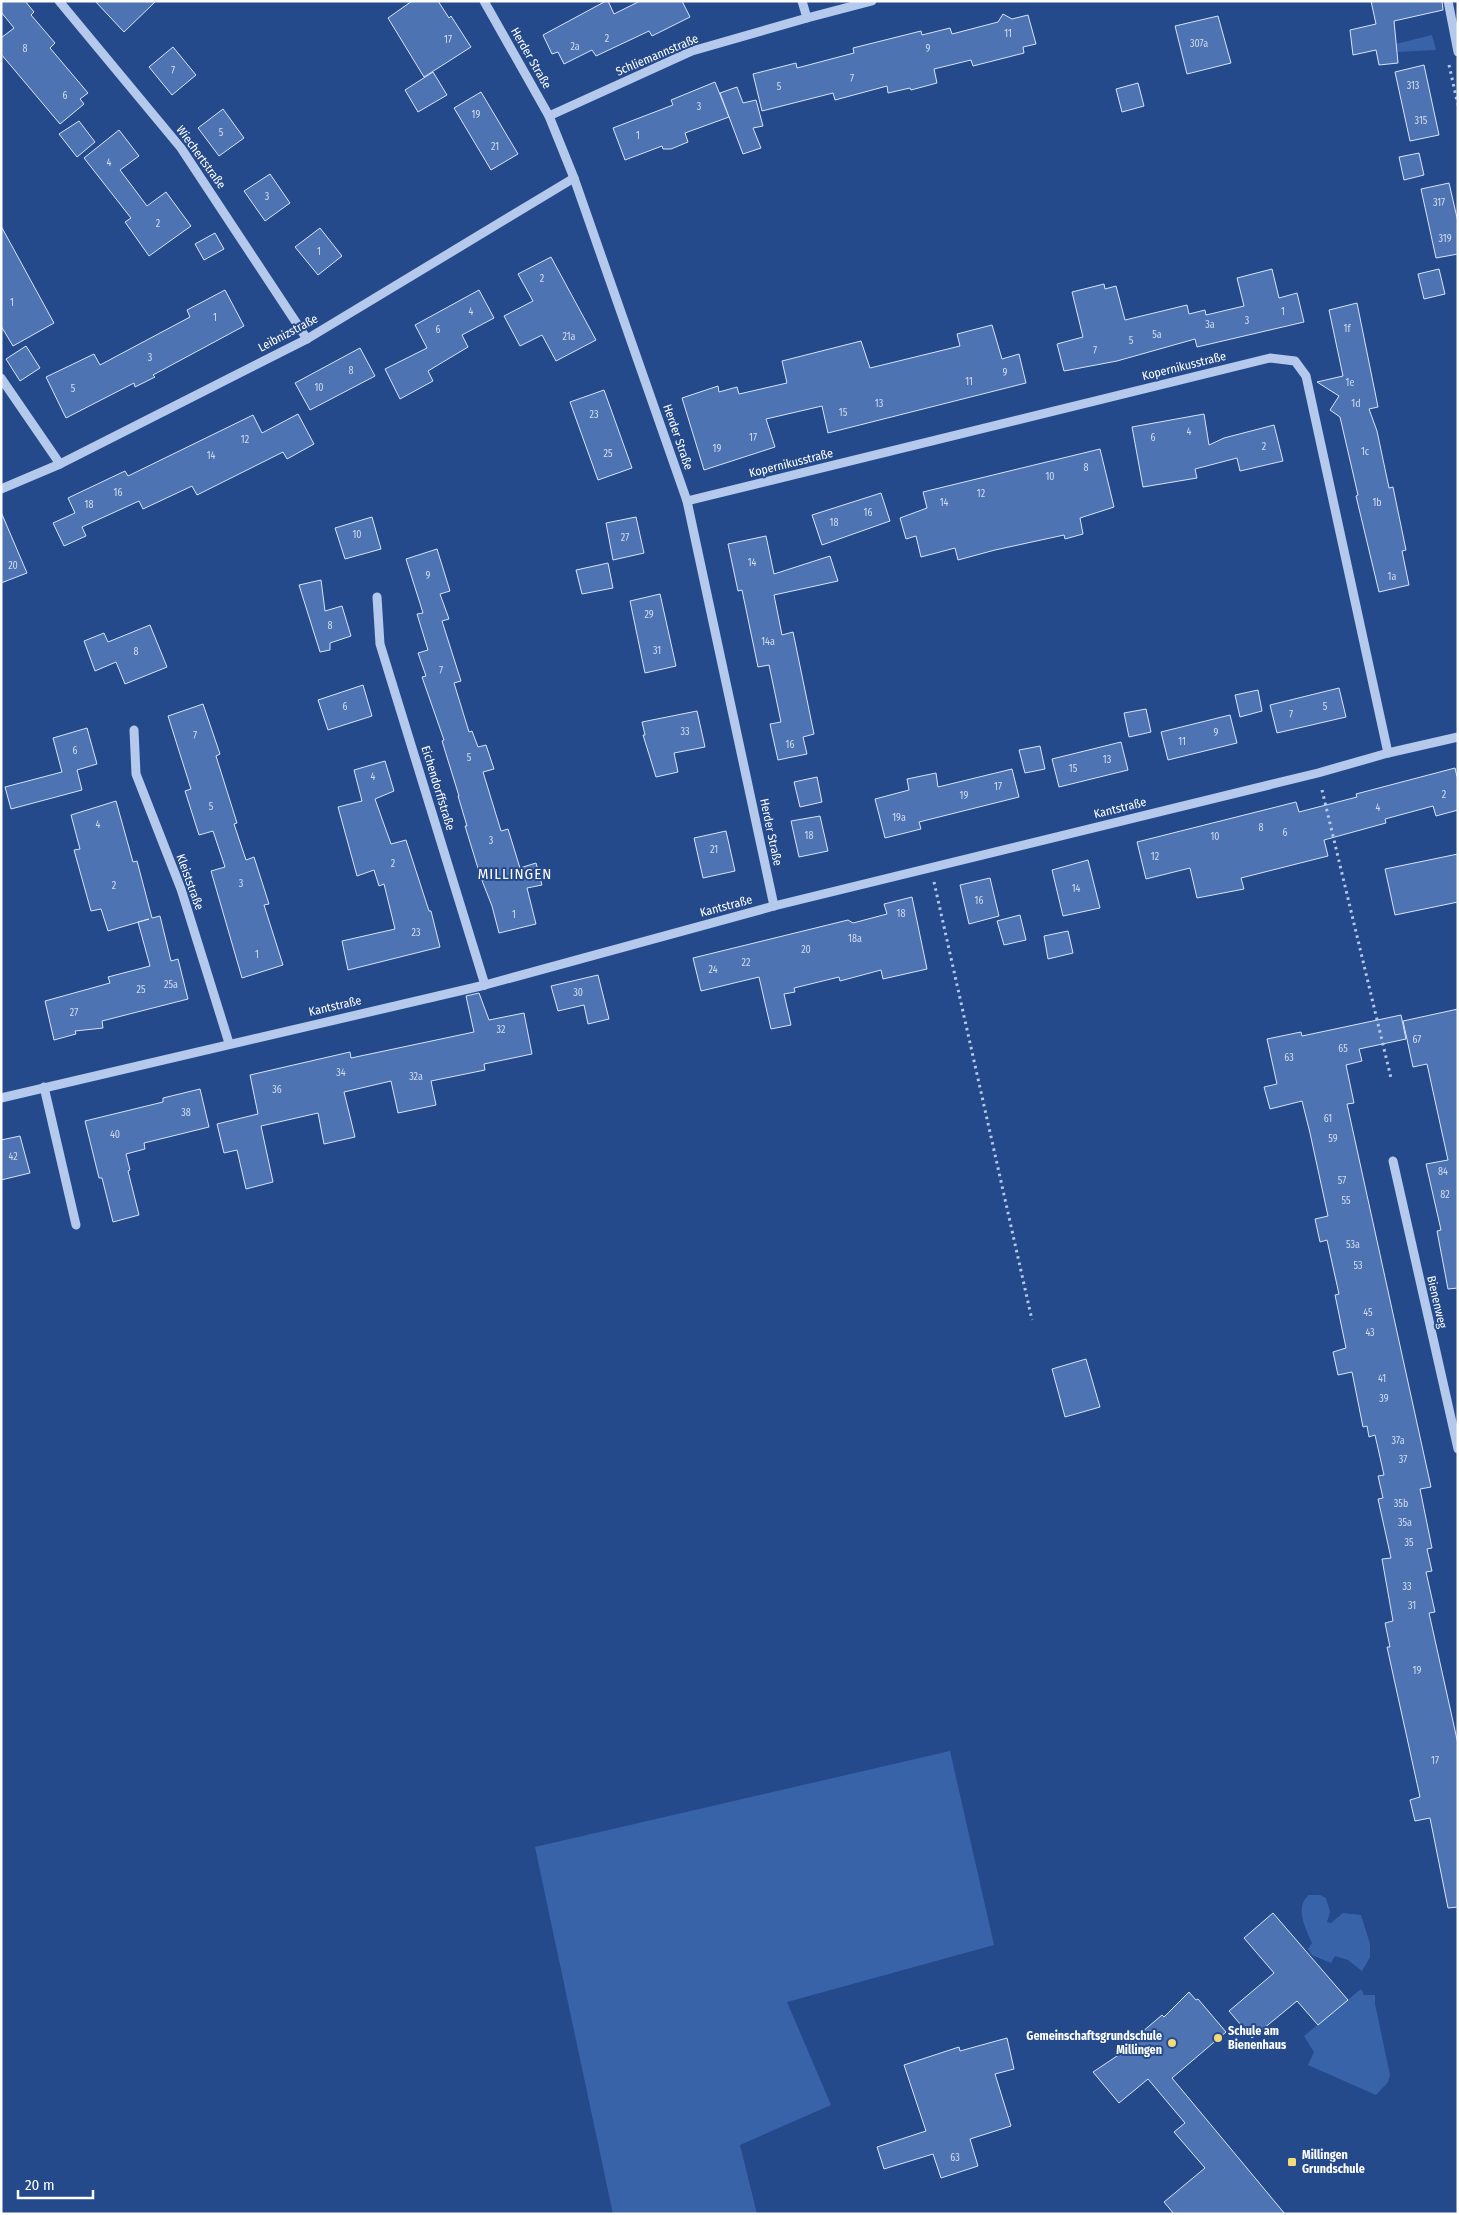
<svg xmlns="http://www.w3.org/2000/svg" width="1459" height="2215" font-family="'Fira Sans Condensed',sans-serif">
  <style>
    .green { fill: #3963a9 }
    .building { fill: #4d73b3; stroke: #d8e4f8 }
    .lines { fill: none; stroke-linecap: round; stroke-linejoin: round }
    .path { stroke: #b4c9eb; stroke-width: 3; stroke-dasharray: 2.5 4; stroke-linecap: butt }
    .minor { stroke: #b4c9eb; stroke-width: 9 }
    .poi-dot { fill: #f4da78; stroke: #254a8c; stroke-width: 2 }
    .labels { text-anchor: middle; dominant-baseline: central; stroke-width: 4; stroke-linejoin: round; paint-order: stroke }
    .number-label { font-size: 10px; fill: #d2dcec }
    .street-label { font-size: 12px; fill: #fff; stroke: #254a8c }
    .poi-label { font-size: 12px; font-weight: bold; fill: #fff; stroke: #254a8c; text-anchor: start }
    .quarter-label { font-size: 15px; letter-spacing: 1px; fill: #fff; stroke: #254a8c }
  </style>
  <rect width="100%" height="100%" fill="#254a8c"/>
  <g class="green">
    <polygon points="1432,35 1436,50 1397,52 1396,44"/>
    <polygon points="950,1751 994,1945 787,2002 831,2105 740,2145 757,2214 613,2214 535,1847"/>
    <path d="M1309,1895H1320L1326,1898L1330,1912L1327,1922L1331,1923L1343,1913L1361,1915L1370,1944V1957L1362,1971L1348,1960L1335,1956L1331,1963L1312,1955L1308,1949L1312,1943C1306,1929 1294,1907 1309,1895Z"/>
    <polygon points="1361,1989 1364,1995 1375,1995 1375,2004 1390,2075 1388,2082 1376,2095 1308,2065 1314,2052 1304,2036"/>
  </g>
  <g class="building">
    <polygon points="1,1 25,1 34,12 31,15 55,43 50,48 88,93 80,99 84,104 60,124 1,54 1,38 14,28 1,12"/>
    <polygon points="95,1 156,1 124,32"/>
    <polygon points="412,1 438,1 449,18 451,16 471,47 424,77 388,18"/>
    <polygon points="606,1 608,1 614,14 640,1 682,1 690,17 652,36 649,31 596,56 592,50 564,64 558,52 552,54 543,35"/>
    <polygon points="1371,1 1442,1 1443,10 1394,21 1398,63 1379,65 1376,50 1353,55 1350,30 1376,24"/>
    <polygon points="1003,14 1012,19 1028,15 1036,44 1023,47 1024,53 973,66 971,60 934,69 937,83 911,90 910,88 888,93 887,86 835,100 833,93 762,111 753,74 796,63 797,68 854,53 853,48 921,31 922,35 950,28 952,34 998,22"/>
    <polygon points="1218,16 1231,63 1187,74 1175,26"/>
    <polygon points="173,47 196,75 172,95 149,67"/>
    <polygon points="1424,65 1439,135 1410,141 1395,72"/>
    <polygon points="433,72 447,95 418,112 405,90"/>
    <polygon points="715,82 729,117 685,133 688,142 671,149 663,149 662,146 625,160 613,128 673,105 671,100"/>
    <polygon points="1138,83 1144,106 1122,112 1116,89"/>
    <polygon points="737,87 743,103 756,100 763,126 753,128 761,148 743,154 720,93"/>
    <polygon points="481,92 518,154 491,170 454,108"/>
    <polygon points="223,109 244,138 219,156 198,128"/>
    <polygon points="79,121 95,142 77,157 59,134"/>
    <polygon points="119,130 139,156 120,170 147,206 166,192 191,226 149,256 125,222 131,218 84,158"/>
    <polygon points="1419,153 1424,175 1404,180 1399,157"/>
    <polygon points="270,174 290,203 265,221 244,191"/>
    <polygon points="1449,183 1458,222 1458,254 1436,258 1421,189"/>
    <polygon points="1,226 54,323 13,346 1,326"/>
    <polygon points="320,228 342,256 318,275 295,247"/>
    <polygon points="215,233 224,249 204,260 195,244"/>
    <polygon points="551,257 596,340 556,361 542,335 520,346 504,316 533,301 518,274"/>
    <polygon points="1272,269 1279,298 1297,293 1304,322 1197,347 1195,339 1117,361 1064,371 1057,344 1083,337 1072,292 1104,284 1105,289 1116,286 1125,320 1187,305 1189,314 1205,310 1206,315 1244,306 1237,278"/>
    <polygon points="1439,269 1445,294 1424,299 1418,274"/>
    <polygon points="225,290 244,326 153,375 155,377 135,387 134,383 66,418 46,377 94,354 100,365 190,317 187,310"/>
    <polygon points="479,290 494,318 462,335 468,347 428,371 433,381 400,399 385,369 427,348 415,325"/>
    <polygon points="1357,303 1378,407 1369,409 1377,431 1389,488 1393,487 1406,550 1402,551 1409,585 1379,592 1356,496 1358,495 1340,417 1330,410 1339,396 1317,382 1343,376 1329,310"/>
    <polygon points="992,325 1002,359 1019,354 1026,383 828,433 822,406 766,419 775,447 704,470 682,398 718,386 719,392 737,387 739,394 787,383 782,361 861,341 870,368 960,346 957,334"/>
    <polygon points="26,346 40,368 20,381 6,359"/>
    <polygon points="360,348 375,376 310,410 295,383"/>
    <polygon points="604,390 632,468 598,480 570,402"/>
    <polygon points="298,414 314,444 287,459 283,452 197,495 192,486 143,509 139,501 82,527 86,536 64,546 53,523 75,513 68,498 125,471 128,476 253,415 262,433"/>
    <polygon points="1204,414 1209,445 1224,438 1274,425 1283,461 1240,471 1237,458 1195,469 1197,478 1143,487 1132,427"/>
    <polygon points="1100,449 1114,507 1080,518 1083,534 1065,539 1064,535 995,550 958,560 955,548 921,557 916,536 906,539 900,518 927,508 923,492"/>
    <polygon points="881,493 890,521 822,545 812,515"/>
    <polygon points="1,512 27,573 1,583"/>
    <polygon points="372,517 381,549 345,559 335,528"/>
    <polygon points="636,517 644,553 613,560 606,523"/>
    <polygon points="766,536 774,574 830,556 838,581 774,595 782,635 793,632 814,734 803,737 807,754 778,760 770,724 781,722 769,665 758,667 742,590 738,591 728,544"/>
    <polygon points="437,549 450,591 440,594 449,619 442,621 461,681 454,683 469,732 472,731 478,747 486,745 494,769 483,772 501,831 508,829 520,868 536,863 542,885 527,888 536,924 499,933 492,906 481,878 465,826 467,826 458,796 459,796 442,741 444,740 422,677 426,676 418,653 428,650 417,614 423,613 406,559"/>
    <polygon points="608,563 613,588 582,594 576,570"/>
    <polygon points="321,580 325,611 342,606 351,636 330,643 330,650 320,652 299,585"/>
    <polygon points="660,594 676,666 645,673 630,601"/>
    <polygon points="150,625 167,667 125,684 116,662 95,671 84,641 104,633 108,642"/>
    <polygon points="363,685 372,716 328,730 318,700"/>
    <polygon points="1339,688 1346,717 1277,733 1270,705"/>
    <polygon points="1258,690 1262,711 1240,717 1235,695"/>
    <polygon points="203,704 220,754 216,756 237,823 234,824 246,860 254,857 269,904 264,905 283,965 242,978 211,871 225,867 213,831 199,835 185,791 191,789 168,716"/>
    <polygon points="1146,709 1151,732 1129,737 1124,713"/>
    <polygon points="697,711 705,747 674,753 678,772 656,777 643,735 645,735 642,722"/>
    <polygon points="1230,715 1237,743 1168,760 1161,732"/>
    <polygon points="87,728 97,764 77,770 82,790 11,809 5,787 62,772 53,738"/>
    <polygon points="1121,742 1128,770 1059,787 1052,759"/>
    <polygon points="1040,746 1045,769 1025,773 1019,750"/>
    <polygon points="385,761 394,791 375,799 391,844 406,840 429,911 431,911 440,947 348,970 342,941 395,929 384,884 379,886 374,870 357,876 338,807 362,801 354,770"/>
    <polygon points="1455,768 1458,781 1458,810 1436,816 1433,806 1385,819 1386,823 1324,840 1328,856 1241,878 1244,889 1197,898 1190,868 1146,879 1137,842 1296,802 1299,812 1357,797 1356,794"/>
    <polygon points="1012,769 1019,797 919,822 921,829 885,838 875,799 909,790 907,779 936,773 938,787"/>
    <polygon points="817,777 822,802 800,807 794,782"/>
    <polygon points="116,801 133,862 137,861 152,918 160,916 171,961 178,959 188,999 102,1021 103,1028 75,1031 76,1034 54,1040 45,1001 110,983 108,977 150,966 138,922 149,919 108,931 101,909 91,911 74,850 80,849 71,815"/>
    <polygon points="820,816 828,851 799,857 791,821"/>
    <polygon points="726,831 735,871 703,878 694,838"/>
    <polygon points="1458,854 1458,902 1395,915 1385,869"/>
    <polygon points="1088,860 1100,908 1063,916 1052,870"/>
    <polygon points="990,878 999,916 969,924 960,885"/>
    <polygon points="912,897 927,969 883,979 881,970 840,981 839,977 794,988 795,992 784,994 791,1025 771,1029 759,977 701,991 693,958 848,920 853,923 887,914 884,904"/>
    <polygon points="1020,915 1026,940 1004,945 997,921"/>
    <polygon points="1068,931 1073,953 1048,959 1044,936"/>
    <polygon points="598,975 609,1019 588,1024 584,1005 558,1011 551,986"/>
    <polygon points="479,993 489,1020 524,1013 532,1054 484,1064 485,1070 431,1081 436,1105 398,1113 391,1081 344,1092 355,1137 324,1144 318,1113 261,1126 273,1182 246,1189 237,1150 224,1153 217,1124 258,1114 250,1075 350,1052 351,1058 474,1032 466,996"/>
    <polygon points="1458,1009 1458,1288 1448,1289 1437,1231 1441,1230 1426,1164 1448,1160 1427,1064 1413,1067 1403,1021"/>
    <polygon points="1401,1015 1406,1039 1359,1049 1362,1061 1346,1065 1354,1103 1347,1104 1431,1487 1420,1489 1432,1548 1427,1549 1432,1571 1426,1572 1435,1612 1429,1613 1458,1744 1458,1907 1448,1908 1430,1818 1415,1821 1410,1800 1420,1797 1387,1647 1390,1647 1385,1623 1393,1621 1382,1559 1391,1558 1378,1499 1383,1498 1378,1476 1384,1475 1375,1435 1369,1437 1367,1426 1363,1427 1352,1372 1338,1375 1333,1352 1346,1348 1335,1295 1339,1294 1327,1240 1320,1242 1315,1219 1328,1216 1310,1133 1302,1101 1270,1109 1264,1087 1277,1084 1267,1039 1301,1032 1302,1036"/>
    <polygon points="200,1089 209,1127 144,1143 145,1149 126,1154 130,1170 128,1171 139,1215 113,1222 102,1178 99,1178 85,1121 163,1102 163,1098"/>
    <polygon points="20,1136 30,1173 1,1180 1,1140"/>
    <polygon points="1086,1359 1100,1407 1065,1417 1052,1369"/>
    <polygon points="1273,1913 1348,2000 1318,2025 1297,2001 1252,2038 1229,2011 1274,1973 1244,1938"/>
    <polygon points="1189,1992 1196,2000 1198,1999 1226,2032 1172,2078 1285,2214 1174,2214 1164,2202 1205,2168 1174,2132 1185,2123 1148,2079 1119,2103 1093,2072 1123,2052 1121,2050 1162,2015 1164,2017"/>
    <polygon points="1007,2038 1014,2069 995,2074 1011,2126 970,2139 978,2166 941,2178 933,2154 884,2169 877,2147 926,2131 904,2065 959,2047 960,2051"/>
  </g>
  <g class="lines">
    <g class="path">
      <polyline points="1449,65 1458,105"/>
      <polyline points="1322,790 1391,1078"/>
      <polyline points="934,882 1032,1320"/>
    </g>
    <g class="minor">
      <polyline points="59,1 181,148 307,339"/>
      <polyline points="484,1 549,116 574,178 687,501 774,906"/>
      <polyline points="1448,1 1458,52"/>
      <polyline points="807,18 872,1"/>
      <polyline points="549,116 692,51 807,18 802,1"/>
      <polyline points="1,378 60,464"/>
      <polyline points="1,489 60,464 307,339 574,178"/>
      <polyline points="687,501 1270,358 1295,361 1306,376 1388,753"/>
      <polyline points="377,597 380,644 485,985"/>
      <polyline points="134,730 136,774 181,889 229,1043"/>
      <polyline points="44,1087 76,1225"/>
      <polyline points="1,1098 485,985 774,906 1318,773 1388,753 1458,737"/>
      <polyline points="1393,1161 1458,1449"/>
    </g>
  </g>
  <g class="poi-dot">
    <circle cx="1218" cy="2038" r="5"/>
    <circle cx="1172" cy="2043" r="5"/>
    <rect x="1287" y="2157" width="10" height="10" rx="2.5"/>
  </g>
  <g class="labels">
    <g class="number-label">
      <text x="1008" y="34">11</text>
      <text x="607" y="39">2</text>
      <text x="448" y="40">17</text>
      <text x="1199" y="44">307a</text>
      <text x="575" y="47">2a</text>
      <text x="25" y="49">8</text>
      <text x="928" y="49">9</text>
      <text x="173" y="71">7</text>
      <text x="852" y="79">7</text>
      <text x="1413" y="86">313</text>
      <text x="779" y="87">5</text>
      <text x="65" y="96">6</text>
      <text x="699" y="107">3</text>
      <text x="476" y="115">19</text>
      <text x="1421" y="121">315</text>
      <text x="221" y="133">5</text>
      <text x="638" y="136">1</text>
      <text x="495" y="147">21</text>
      <text x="109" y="163">4</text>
      <text x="267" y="197">3</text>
      <text x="1439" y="203">317</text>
      <text x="158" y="224">2</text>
      <text x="1445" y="239">319</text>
      <text x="319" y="252">1</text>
      <text x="542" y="279">2</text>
      <text x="12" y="303">1</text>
      <text x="471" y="312">4</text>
      <text x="1283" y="312">1</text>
      <text x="215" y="318">1</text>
      <text x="1247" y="321">3</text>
      <text x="1210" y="325">3a</text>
      <text x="1347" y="329">1f</text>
      <text x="438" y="330">6</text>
      <text x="1157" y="335">5a</text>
      <text x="569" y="337">21a</text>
      <text x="1131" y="341">5</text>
      <text x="1095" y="351">7</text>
      <text x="150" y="358">3</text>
      <text x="351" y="371">8</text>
      <text x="1005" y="373">9</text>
      <text x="969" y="382">11</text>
      <text x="1350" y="383">1e</text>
      <text x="319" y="388">10</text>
      <text x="73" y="389">5</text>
      <text x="879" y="404">13</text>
      <text x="1356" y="404">1d</text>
      <text x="843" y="413">15</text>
      <text x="594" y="415">23</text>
      <text x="1189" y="432">4</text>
      <text x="753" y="438">17</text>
      <text x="1153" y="438">6</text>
      <text x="245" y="440">12</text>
      <text x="1264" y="447">2</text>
      <text x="717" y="449">19</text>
      <text x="1365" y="452">1c</text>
      <text x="608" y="454">25</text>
      <text x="211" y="456">14</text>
      <text x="1086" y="468">8</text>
      <text x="1050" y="477">10</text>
      <text x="118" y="493">16</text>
      <text x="981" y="494">12</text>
      <text x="944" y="503">14</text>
      <text x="1377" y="503">1b</text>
      <text x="89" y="505">18</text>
      <text x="868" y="513">16</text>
      <text x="834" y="523">18</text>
      <text x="357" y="535">10</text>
      <text x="625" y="538">27</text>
      <text x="752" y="563">14</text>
      <text x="13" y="566">20</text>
      <text x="428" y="576">9</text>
      <text x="1392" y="577">1a</text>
      <text x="649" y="615">29</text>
      <text x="330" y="626">8</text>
      <text x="768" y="642">14a</text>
      <text x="657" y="651">31</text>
      <text x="136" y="652">8</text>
      <text x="441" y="671">7</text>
      <text x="345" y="707">6</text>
      <text x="1325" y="707">5</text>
      <text x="1291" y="715">7</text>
      <text x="685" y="732">33</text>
      <text x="1216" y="733">9</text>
      <text x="195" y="736">7</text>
      <text x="1182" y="742">11</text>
      <text x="790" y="745">16</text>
      <text x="75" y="751">6</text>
      <text x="469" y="758">5</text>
      <text x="1107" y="760">13</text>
      <text x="1073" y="769">15</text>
      <text x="373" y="777">4</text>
      <text x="998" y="787">17</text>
      <text x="1444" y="795">2</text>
      <text x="964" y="796">19</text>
      <text x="211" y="807">5</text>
      <text x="1378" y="808">4</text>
      <text x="899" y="818">19a</text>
      <text x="98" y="825">4</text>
      <text x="1261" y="828">8</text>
      <text x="1285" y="833">6</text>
      <text x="809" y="836">18</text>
      <text x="1215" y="837">10</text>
      <text x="491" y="841">3</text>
      <text x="714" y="850">21</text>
      <text x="1155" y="857">12</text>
      <text x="393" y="864">2</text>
      <text x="241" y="884">3</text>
      <text x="114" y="886">2</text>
      <text x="1076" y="889">14</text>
      <text x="979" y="901">16</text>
      <text x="901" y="914">18</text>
      <text x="514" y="915">1</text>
      <text x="416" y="933">23</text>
      <text x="855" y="939">18a</text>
      <text x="806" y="950">20</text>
      <text x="257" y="955">1</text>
      <text x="746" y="963">22</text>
      <text x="713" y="970">24</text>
      <text x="171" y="985">25a</text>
      <text x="141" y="990">25</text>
      <text x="578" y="993">30</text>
      <text x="74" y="1013">27</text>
      <text x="501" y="1030">32</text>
      <text x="1417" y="1040">67</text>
      <text x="1343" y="1049">65</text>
      <text x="1289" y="1058">63</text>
      <text x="341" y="1073">34</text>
      <text x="416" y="1077">32a</text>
      <text x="277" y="1090">36</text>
      <text x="186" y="1113">38</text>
      <text x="1328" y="1119">61</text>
      <text x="115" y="1135">40</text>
      <text x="1333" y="1139">59</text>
      <text x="13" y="1157">42</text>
      <text x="1443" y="1172">84</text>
      <text x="1342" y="1181">57</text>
      <text x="1445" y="1195">82</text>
      <text x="1346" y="1201">55</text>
      <text x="1353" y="1245">53a</text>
      <text x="1358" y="1266">53</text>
      <text x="1368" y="1313">45</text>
      <text x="1370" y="1333">43</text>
      <text x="1382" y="1379">41</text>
      <text x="1384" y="1399">39</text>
      <text x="1398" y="1441">37a</text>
      <text x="1403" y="1460">37</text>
      <text x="1401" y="1504">35b</text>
      <text x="1405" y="1523">35a</text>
      <text x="1409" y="1543">35</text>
      <text x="1407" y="1587">33</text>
      <text x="1412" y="1606">31</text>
      <text x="1417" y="1671">19</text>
      <text x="1435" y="1761">17</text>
      <text x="955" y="2158">63</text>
    </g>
    <g class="street-label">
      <text transform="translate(657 55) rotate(-23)">Schliemannstraße</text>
      <text transform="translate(531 58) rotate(60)">Herder Straße</text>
      <text transform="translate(201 157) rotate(54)">Wiechertstraße</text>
      <text transform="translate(288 333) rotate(-28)">Leibnizstraße</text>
      <text transform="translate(1184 366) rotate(-14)">Kopernikusstraße</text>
      <text transform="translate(678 437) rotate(71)">Herder Straße</text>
      <text transform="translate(791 463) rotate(-14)">Kopernikusstraße</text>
      <text transform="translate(438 788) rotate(73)">Eichendorffstraße</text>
      <text transform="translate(1120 808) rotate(-14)">Kantstraße</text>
      <text transform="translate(771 832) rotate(78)">Herder Straße</text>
      <text transform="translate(190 882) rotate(70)">Kleiststraße</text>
      <text transform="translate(726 906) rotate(-15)">Kantstraße</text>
      <text transform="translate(335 1006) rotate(-13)">Kantstraße</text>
      <text transform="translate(1437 1302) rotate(77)">Bienenweg</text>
    </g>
    <g class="poi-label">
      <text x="1228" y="2031">Schule am<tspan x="1228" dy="14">Bienenhaus</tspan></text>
      <text x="1162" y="2036" text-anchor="end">Gemeinschaftsgrundschule<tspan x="1162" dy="14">Millingen</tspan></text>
      <text x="1302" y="2155">Millingen<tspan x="1302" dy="14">Grundschule</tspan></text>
    </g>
    <g class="quarter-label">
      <text x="515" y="874">MILLINGEN</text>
    </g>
  </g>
  <rect width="1459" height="2215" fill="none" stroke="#ffffff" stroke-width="5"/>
  <path d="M18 2190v8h75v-8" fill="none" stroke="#ffffff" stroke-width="2.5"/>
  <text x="25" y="2190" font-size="15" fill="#ffffff" stroke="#254a8c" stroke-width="4" paint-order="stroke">20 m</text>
</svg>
